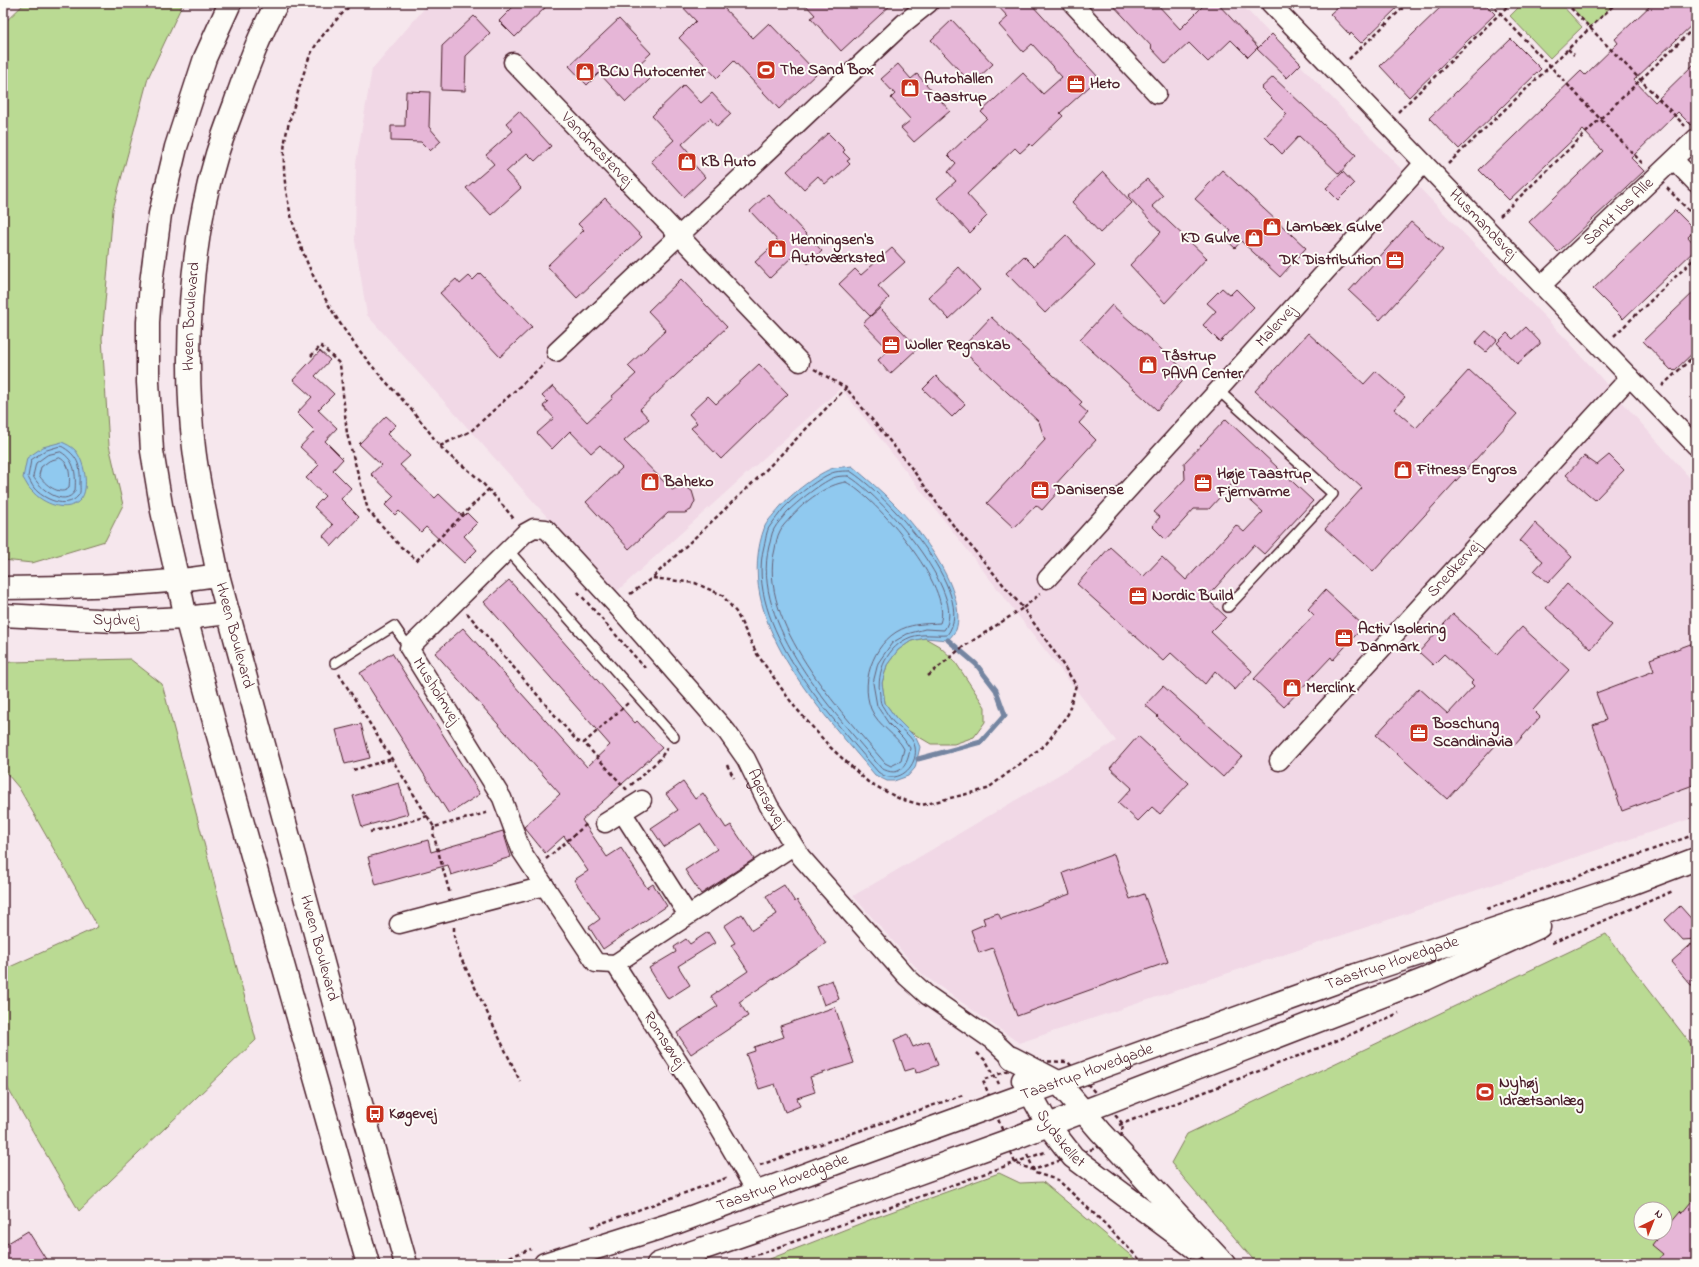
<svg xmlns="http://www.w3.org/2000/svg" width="1699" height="1267" font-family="'Indie Flower',sans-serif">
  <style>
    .built { fill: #f1d8e6 }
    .green { fill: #bada93; stroke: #827c5f; fill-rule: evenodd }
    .water { fill: #90c9ef; stroke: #7485a1 }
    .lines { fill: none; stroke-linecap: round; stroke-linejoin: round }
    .shore { stroke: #666379; stroke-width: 1 }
    .stream { stroke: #7485a1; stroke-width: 5 }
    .building { fill: #e6b6d7; stroke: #4a1f2b }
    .service-casing { stroke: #4a1f2b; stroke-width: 12 }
    .minor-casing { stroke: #4a1f2b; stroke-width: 21 }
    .tertiary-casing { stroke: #4a1f2b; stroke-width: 25 }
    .secondary-casing { stroke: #4a1f2b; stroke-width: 25 }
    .path { stroke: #4a1f2b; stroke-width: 2.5; stroke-dasharray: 4 3; stroke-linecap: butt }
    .service { stroke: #fdfcf7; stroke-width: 9 }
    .minor { stroke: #fdfcf7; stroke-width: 18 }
    .tertiary { stroke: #fdfcf7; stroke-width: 22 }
    .secondary { stroke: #fdfcf7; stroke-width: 22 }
    .labels { text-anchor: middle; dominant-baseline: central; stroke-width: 4; stroke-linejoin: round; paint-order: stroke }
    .poi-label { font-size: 16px; font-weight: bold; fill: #4a1f2b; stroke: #fdfcf7; text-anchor: start }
    .street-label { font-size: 16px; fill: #4a1f2b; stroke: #fdfcf7 }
  </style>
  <rect width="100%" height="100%" fill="#f6e7ed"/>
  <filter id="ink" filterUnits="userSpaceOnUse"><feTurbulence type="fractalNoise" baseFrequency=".025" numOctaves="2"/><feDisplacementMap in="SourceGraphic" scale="8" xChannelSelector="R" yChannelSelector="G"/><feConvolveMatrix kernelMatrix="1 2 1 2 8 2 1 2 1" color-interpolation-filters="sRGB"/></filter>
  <g filter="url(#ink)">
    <polygon class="built" points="429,3 1240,3 1570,343 1696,485 1696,817 1019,1043 922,974 853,896 1116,741 841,388 615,593 367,315 355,241 356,163 372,69"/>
    <g class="green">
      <polygon points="25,3 183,3 148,78 113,209 102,338 109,445 123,505 105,541 32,563 3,560 3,24"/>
      <polygon points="1523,3 1560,3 1582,27 1550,58 1510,16"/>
      <polygon points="1568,3 1615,3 1590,27"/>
      <polygon points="925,638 939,646 954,660 985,707 985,722 974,737 954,744 931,744 909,731 896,718 885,703 882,683 887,665 898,650 911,641"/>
      <polygon points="130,659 162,684 256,1040 79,1211 3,1080 3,970 98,927 19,788 3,769 3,663 12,662"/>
      <path d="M1606,934L1696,1051V1264H1257L1171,1163L1187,1134ZM1641,1209H1665V1233H1641Z"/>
      <polygon points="999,1173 1020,1183 1043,1182 1141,1264 757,1264 877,1217"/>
    </g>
    <g class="water">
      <path d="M62,442C66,444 71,446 75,450C84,460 90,488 81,499C68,515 42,503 32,491C28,488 26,482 23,478L27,458L43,447Z"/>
      <path d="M852,466C867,479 882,491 895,505C920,529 968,593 956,630C954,633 951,637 948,640L925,638L911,641L898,650L887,665L882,683L885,703L896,718L916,738L920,747L915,768L908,776L894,781H887L875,775C821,710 730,619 765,526C768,520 775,513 780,507C789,496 820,471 834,468C839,467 846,467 852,466Z"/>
    </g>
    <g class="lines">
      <g class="shore">
        <path d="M61,446C78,455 81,466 80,484C80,489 81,493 78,496C67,510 43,499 34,488C32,485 30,481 28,477L31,460L44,451Z"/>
        <path d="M61,452C76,461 76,475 75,491C64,509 39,488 33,476L36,463L47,455Z"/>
        <path d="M60,458C71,464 70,477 69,488C60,497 44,484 39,475L41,467L49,461Z"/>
        <path d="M850,471C884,492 980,594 947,635C934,636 923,633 911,637C887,646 876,672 880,695C880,699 880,703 883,707C886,712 889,717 893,722C900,729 913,736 915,747C918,762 905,779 889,777C885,777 881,774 878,772C831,716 744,625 764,546C766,540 766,531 770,526C774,520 779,515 783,509C792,499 822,475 835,472C840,471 845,471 850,471Z"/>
        <path d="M848,476C877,491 971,596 944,630L925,629L907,634L892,643L878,663L873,683L877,706L889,724L903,738L910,748C908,765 900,779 881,768C835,713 750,624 769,546C771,541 771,534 774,529C777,523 783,518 787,512C796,503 824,480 836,477C840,476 844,476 848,476Z"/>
        <path d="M846,482C876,498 954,588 940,623C928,624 920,623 907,627C876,637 859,679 871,709C878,726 897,735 904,749L901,761L891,766L885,763C841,711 756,622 775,549C776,544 777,536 780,531C782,526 787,522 791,517C804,502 827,484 846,482Z"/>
      </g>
      <polyline class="stream" points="918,759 981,742 1005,715 996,690 976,664 948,640"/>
    </g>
    <g class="building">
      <polygon points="517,3 550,3 515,37 499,21"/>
      <polygon points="679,3 719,3 753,38 769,23 817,73 779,109 734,61 717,78 679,38 696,21"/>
      <polygon points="804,3 893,3 841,51 811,18 815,15"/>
      <polygon points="995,3 1030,3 1099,78 1060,113 1063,116 1032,146 1030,144 1020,153 1015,148 967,194 987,216 970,233 937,198 956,181 948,172 956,163 948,155 987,118 981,112 1023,73 1043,94 1062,77 1032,44 1023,52 999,25 1008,17"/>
      <polygon points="1111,3 1156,3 1180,29 1206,3 1217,3 1258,47 1248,57 1231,40 1208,62 1189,43 1166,64 1151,48 1152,47"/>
      <polygon points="1342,3 1402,3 1361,43 1351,33 1350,35 1330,14"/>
      <polygon points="1445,3 1484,3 1495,14 1409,97 1380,66"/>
      <polygon points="1653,3 1696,3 1696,21 1634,80 1655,102 1696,62 1696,128 1694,128 1678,112 1631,158 1644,171 1558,252 1529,222 1603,151 1583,130 1509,200 1479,170 1581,71 1585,75 1618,43 1615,39"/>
      <polygon points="474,16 490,33 466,56 465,91 441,90 442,46"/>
      <polygon points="619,19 651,53 637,66 650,79 626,102 599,73 587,85 569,66"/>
      <polygon points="952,20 993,64 972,84 931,40"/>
      <polygon points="1272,34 1301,64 1287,78 1257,49"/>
      <polygon points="1511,39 1541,69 1459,149 1429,118"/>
      <polygon points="898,64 911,79 917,74 950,111 914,142 901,128 911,120 891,98 895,94 881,79"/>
      <polygon points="1273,77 1356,155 1339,174 1299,136 1282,154 1265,137 1287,114 1261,88"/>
      <polygon points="684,85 701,103 712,93 731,114 717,127 710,118 682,144 693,157 690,160 705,177 684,197 651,161 674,140 652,116"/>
      <polygon points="406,91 430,92 429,127 441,141 430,151 421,142 391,141 391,126 405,126"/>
      <polygon points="519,111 551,146 535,161 527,153 506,172 521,188 491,215 466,188 494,164 486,155 513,131 506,123"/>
      <polygon points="828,133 845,150 843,152 850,159 847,161 850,164 834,179 833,177 825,184 818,176 804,189 787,171"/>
      <polygon points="1222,170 1306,248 1280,277 1241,241 1235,248 1224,238 1231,231 1195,199"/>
      <polygon points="1103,172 1132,203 1100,233 1072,202"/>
      <polygon points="1343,172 1354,184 1338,200 1326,188"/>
      <polygon points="1147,179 1163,196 1152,206 1207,258 1165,303 1130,265 1161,232 1128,196"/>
      <polygon points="768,194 822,251 808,264 797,252 770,278 755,262 778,241 750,211"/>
      <polygon points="605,198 642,237 577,298 547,266 584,230 578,224"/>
      <polygon points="1675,210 1695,230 1688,237 1696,246 1696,249 1623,319 1593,289"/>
      <polygon points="1411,222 1443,250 1380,320 1349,291"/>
      <polygon points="1066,235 1095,265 1045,313 1006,273 1024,256 1034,266"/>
      <polygon points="892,248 905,262 878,286 889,298 870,316 839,284 855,269 861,275"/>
      <polygon points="959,267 980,290 949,319 928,297"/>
      <polygon points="480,273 532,327 500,357 440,293 456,279 460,284 469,276 473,280"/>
      <polygon points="681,279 727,327 640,409 649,419 624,441 672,490 678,487 686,487 692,491 695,501 691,510 685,513 668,513 629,549 586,502 622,468 600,445 591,453 570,431 552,449 537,433 554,418 543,406 548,402 542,396 553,386 587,422 613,398 612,396 636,374 628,366 666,330 648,311"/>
      <polygon points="1222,288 1230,295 1236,289 1254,307 1220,342 1203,325 1216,311 1207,303"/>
      <polygon points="1696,290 1696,350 1674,371 1672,369 1671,370 1643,341"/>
      <polygon points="1112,305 1189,374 1157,410 1080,340"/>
      <polygon points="880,308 918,348 890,374 878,360 889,350 863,323"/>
      <polygon points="991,317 1082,402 1079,405 1088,413 1079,423 1096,440 1054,486 1059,491 1042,510 1036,505 1014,528 987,503 1045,440 1039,422 961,349"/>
      <polygon points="1526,327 1540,342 1540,344 1517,364 1497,343 1507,333 1513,339"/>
      <polygon points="1486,331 1497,340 1486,352 1475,343"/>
      <polygon points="1308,333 1364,384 1376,371 1405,397 1394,409 1416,428 1469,370 1517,414 1373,572 1325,529 1362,488 1255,391"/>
      <polygon points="320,351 330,360 315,376 334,394 318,410 337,428 325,441 343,459 333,470 351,488 341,499 359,517 332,546 323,536 333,525 314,507 325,496 306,478 319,465 300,447 315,431 297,413 312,397 293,380"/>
      <polygon points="759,364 788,394 721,459 691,428 697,423 689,414 708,396 716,404"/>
      <polygon points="936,376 965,404 952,417 923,389"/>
      <polygon points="386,416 396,425 387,434 410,456 400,465 435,498 439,494 463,517 467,513 477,523 464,536 477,550 464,563 426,527 421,532 399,511 395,515 385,505 394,496 371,474 381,465 359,444"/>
      <polygon points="1226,419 1313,501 1264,554 1254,545 1206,598 1226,617 1211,632 1252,671 1235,690 1215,671 1205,684 1171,653 1163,661 1077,584 1110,547 1143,577 1162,557 1186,580 1236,525 1244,532 1263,512 1232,484 1209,509 1194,509 1166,540 1152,526 1160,517 1154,512 1185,479 1184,463"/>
      <polygon points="1609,455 1624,470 1595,500 1566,475 1584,456 1597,465"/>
      <polygon points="1535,523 1572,557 1548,583 1534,571 1543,561 1520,541"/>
      <polygon points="509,580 635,723 637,721 662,748 582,820 607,857 621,848 647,888 653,884 667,906 603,949 589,927 600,919 574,880 588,871 564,836 545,853 524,827 560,794 435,653 463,628 587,767 610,745 484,602"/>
      <polygon points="1567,584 1612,625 1591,649 1546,608"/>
      <polygon points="1325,590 1364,626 1333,660 1331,657 1284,707 1254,679 1314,615 1308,609"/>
      <polygon points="1453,614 1497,654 1522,627 1569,670 1533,710 1540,717 1514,746 1504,736 1447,799 1376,735 1419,688 1448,714 1474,686 1471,683 1473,681 1444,654 1433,665 1419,652"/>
      <polygon points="1696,642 1696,784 1622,811 1593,725 1606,720 1596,693 1654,671 1650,659"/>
      <polygon points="392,653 480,794 449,814 360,673"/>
      <polygon points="1163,686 1242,756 1223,777 1157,717 1158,716 1145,705"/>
      <polygon points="361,724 370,758 345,764 336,730"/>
      <polygon points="1138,736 1189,783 1160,814 1152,807 1138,821 1118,803 1132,788 1110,768"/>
      <polygon points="683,782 695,799 703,793 726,828 731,825 754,859 701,894 685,870 717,849 700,824 664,847 651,828 678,810 666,794"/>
      <polygon points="399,783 408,814 362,827 353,796"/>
      <polygon points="503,831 511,857 451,875 448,865 376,885 368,857 428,840 431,852"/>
      <polygon points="1114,854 1130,899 1144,894 1168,962 1017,1016 993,948 979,953 971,930 985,924 983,918 998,913 1001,919 1070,894 1063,873"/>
      <polygon points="784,885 795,902 797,900 826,943 739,1002 748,1016 691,1054 677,1033 718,1006 711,996 748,971 731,945 735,943 724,926 742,914 752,930 777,914 766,896"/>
      <polygon points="1680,906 1696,924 1696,939 1683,940 1665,920"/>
      <polygon points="708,932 715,943 678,966 690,985 668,999 649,968 676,952 674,947 686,939 690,944"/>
      <polygon points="1696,940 1696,991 1671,962"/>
      <polygon points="832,980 839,999 824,1005 817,986"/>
      <polygon points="835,1007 854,1063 810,1077 815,1092 797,1098 800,1106 785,1112 775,1084 759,1089 746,1054 755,1051 754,1047 784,1037 780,1026"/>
      <polygon points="907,1034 913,1047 929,1041 938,1065 916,1073 915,1068 905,1071 894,1040"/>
      <polygon points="1696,1196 1696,1264 1655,1264 1663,1254 1652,1245 1661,1233 1665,1233 1665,1229 1680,1211 1682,1213"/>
      <polygon points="28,1231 49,1264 3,1264 3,1246"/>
    </g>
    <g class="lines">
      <defs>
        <g id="service">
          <polyline points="1219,391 1333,494 1228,607"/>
          <polyline points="508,550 674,737"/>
          <polyline points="335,663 394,626 409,648"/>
        </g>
        <g id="minor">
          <polyline points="1072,3 1157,94"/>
          <path id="s1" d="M1270,3L1696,446"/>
          <path id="s2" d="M513,62L800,362"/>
          <polyline points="1674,160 1696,183"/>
          <path id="s3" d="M1542,285L1696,138"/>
          <polyline points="556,352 904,23 929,3"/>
          <path id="s4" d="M1047,579L1424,163"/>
          <path id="s5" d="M1279,761L1630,377"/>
          <polyline points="622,812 688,915"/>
          <polyline points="605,823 642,800"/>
          <polyline points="399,924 545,886"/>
          <path id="s6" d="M615,964L596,963L522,852L502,798L409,648L525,533L534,528L546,529L616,605L727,732L746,759L769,806L801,857L907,977L927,995L995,1042L1012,1058"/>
          <polyline points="757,1193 707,1107 615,964 793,846"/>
        </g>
        <g id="tertiary">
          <path id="s7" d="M218,575C210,533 199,491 194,448C183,356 190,242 217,154C222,138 228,122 234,106C246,71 259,35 277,3"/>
          <polyline points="178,581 162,511 152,451 148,382 148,322 151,283 160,214 176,147 205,58 230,3"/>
          <polyline points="1012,1058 1058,1082 1101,1132 1224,1264"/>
          <path id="s8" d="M1023,1080L1048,1125L1073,1157L1195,1248"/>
          <path id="s9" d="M545,1264L678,1222L847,1159L1356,975L1630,884L1696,859"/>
          <polyline points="658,1264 861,1194 1007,1141 1426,979 1539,927"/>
        </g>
        <g id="secondary">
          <polyline points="178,581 186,618 215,725 368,1264"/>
          <path id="s10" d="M3,588C75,587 147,586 218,575L365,1118L406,1264"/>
          <path id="s11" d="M3,615L115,621L186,618L228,613"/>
        </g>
      </defs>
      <use href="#service" class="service-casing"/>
      <use href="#minor" class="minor-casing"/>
      <use href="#tertiary" class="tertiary-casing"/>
      <use href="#secondary" class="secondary-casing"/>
      <g class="path">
        <path d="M353,3C337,19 318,37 309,58C304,71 300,86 296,99C292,113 287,127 285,141C276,217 321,305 368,361C384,381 403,399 419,419C427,428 433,438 440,446C450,458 462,464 473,474C488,488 501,503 514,519"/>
        <polyline points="1490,3 1644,165"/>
        <polyline points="1566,3 1685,126"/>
        <polyline points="1298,8 1304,3"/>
        <polyline points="1568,49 1574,55"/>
        <polyline points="1349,59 1408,3"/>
        <polyline points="1398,112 1511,3"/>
        <polyline points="1448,164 1616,3"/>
        <polyline points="1667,188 1696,218"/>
        <polyline points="1500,216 1696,26"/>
        <polyline points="1614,336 1696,257"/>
        <polyline points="311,356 321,346 340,364 347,434 368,510 401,547 417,560 489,489"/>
        <polyline points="814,369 846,388"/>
        <polyline points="1662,386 1696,354"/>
        <polyline points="440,446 471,431 544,364"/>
        <polyline points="578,592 645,668"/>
        <polyline points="630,594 652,578"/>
        <polyline points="467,613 577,741 584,743"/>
        <polyline points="339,674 434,827 490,812"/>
        <polyline points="928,676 960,649 1023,608 953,525 907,462 846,388 760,476 652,578 695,583 722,595 736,612 757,654 794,706 830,747 868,782 900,799 922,805 987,789 1046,744 1068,714 1076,685 1056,654 1023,608 1040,594"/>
        <polyline points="727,765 734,778"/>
        <polyline points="353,770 392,759"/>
        <polyline points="631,785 659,760 668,747"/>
        <polyline points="627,788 626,789 584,743 628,703"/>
        <polyline points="434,827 433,833 450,894"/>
        <polyline points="370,832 428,816"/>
        <polyline points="546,859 588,823"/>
        <polyline points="1487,909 1696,834"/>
        <polyline points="454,927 454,936 459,954 520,1081"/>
        <polyline points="1552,943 1673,891"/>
        <polyline points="977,1053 986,1061 999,1084"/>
        <polygon points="1034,1061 1068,1062 1123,1124 1121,1139 1033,1170 1015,1163 983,1080"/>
        <polyline points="1119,1125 1329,1044 1399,1013"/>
        <polyline points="1027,1154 1035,1173 1058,1180 1103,1222 1144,1264"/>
        <polyline points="760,1165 963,1095"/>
        <polyline points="591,1227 729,1177"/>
        <polyline points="490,1264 531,1249"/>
        <polyline points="731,1264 1045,1152"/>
      </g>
      <use href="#service" class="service"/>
      <use href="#minor" class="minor"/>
      <use href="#tertiary" class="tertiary"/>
      <use href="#secondary" class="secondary"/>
    </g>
  </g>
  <defs>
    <symbol id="stadium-square" viewBox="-11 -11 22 22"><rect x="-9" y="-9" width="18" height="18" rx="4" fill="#c8321e" stroke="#fdfcf7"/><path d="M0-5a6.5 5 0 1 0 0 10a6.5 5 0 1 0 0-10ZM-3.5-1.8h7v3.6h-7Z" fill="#fff"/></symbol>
    <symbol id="shop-square" viewBox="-11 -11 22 22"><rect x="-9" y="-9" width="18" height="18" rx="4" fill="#c8321e" stroke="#fdfcf7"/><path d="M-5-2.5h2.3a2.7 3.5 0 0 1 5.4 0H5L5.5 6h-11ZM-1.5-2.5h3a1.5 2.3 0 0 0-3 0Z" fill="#fff"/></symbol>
    <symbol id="office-square" viewBox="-11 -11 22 22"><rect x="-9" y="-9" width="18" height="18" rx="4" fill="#c8321e" stroke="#fdfcf7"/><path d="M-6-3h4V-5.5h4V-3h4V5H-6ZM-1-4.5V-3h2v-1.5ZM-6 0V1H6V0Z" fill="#fff"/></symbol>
    <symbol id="bus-square" viewBox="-11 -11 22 22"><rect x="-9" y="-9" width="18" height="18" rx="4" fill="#c8321e" stroke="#fdfcf7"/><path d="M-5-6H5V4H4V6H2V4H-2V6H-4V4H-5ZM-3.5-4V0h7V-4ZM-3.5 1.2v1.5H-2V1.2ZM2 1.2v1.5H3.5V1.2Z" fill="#fff"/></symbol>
  </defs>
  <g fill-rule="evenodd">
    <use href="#stadium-square" x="755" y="59" width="22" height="22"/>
    <use href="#shop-square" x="574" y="61" width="22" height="22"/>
    <use href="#office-square" x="1065" y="73" width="22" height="22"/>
    <use href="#shop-square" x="899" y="77" width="22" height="22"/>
    <use href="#shop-square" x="676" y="151" width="22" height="22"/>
    <use href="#shop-square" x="1261" y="216" width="22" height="22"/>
    <use href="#shop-square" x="1243" y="227" width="22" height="22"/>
    <use href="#shop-square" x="766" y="238" width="22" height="22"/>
    <use href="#office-square" x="1384" y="249" width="22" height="22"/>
    <use href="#office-square" x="880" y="334" width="22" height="22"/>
    <use href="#shop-square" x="1137" y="354" width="22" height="22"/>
    <use href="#shop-square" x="1392" y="459" width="22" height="22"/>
    <use href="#shop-square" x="639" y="471" width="22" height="22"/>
    <use href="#office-square" x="1192" y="472" width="22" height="22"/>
    <use href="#office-square" x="1029" y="479" width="22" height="22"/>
    <use href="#office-square" x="1127" y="585" width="22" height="22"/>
    <use href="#office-square" x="1333" y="627" width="22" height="22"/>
    <use href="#shop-square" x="1281" y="677" width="22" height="22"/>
    <use href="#office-square" x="1408" y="722" width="22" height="22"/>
    <use href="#stadium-square" x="1474" y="1081" width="22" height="22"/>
    <use href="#bus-square" x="364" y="1103" width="22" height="22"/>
  </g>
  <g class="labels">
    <g class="poi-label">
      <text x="780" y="70">The Sand Box</text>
      <text x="599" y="72">BCN Autocenter</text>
      <text x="924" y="79">Autohallen<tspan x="924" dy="18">Taastrup</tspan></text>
      <text x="1090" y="84">Heto</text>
      <text x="701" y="162">KB Auto</text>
      <text x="1286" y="227">Lambæk Gulve</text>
      <text x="1240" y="238" text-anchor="end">KD Gulve</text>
      <text x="791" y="240">Henningsen's<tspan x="791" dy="18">Autoværksted</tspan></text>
      <text x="1381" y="260" text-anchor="end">DK Distribution</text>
      <text x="905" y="345">Woller Regnskab</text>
      <text x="1162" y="356">Tåstrup<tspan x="1162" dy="18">PAVA Center</tspan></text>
      <text x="1417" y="470">Fitness Engros</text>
      <text x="1217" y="474">Høje Taastrup<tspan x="1217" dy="18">Fjernvarme</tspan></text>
      <text x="664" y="482">Baheko</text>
      <text x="1054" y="490">Danisense</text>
      <text x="1152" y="596">Nordic Build</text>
      <text x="1358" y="629">Activ Isolering<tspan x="1358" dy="18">Danmark</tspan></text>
      <text x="1306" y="688">Merclink</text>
      <text x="1433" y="724">Boschung<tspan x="1433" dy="18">Scandinavia</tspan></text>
      <text x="1499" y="1083">Nyhøj<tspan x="1499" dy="18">Idrætsanlæg</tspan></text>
      <text x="389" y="1114">Køgevej</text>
    </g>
    <g class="street-label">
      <text stroke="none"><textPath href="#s2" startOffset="121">Vandmestervej</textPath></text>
      <text stroke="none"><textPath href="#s3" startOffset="106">Sankt Ibs Alle</textPath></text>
      <text stroke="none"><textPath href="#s1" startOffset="307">Husmandsvej</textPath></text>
      <text stroke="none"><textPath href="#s7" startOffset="261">Hveen Boulevard</textPath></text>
      <text stroke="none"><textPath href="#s4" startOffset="341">Malervej</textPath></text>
      <text stroke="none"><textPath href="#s5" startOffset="260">Snedkervej</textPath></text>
      <text stroke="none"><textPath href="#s11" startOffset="113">Sydvej</textPath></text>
      <text stroke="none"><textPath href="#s10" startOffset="278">Hveen Boulevard</textPath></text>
      <text transform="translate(436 691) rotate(58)">Musholmvej</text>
      <text stroke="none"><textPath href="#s6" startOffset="921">Agersøvej</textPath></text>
      <text stroke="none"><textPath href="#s10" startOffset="602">Hveen Boulevard</textPath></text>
      <text stroke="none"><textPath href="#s9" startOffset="899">Taastrup Hovedgade</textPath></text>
      <text transform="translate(664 1040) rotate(57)">Romsøvej</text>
      <text stroke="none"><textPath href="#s9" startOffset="575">Taastrup Hovedgade</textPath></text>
      <text stroke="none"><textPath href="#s8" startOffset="70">Sydskellet</textPath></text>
      <text stroke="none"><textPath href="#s9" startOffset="251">Taastrup Hovedgade</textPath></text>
    </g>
  </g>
  <rect width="1699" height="1267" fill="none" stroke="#fdfcf7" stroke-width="16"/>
  <rect x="8" y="8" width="1683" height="1251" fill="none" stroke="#4a1f2b" stroke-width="1.5" filter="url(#ink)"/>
  <g transform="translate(1653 1221) rotate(43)"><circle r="19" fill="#fdfcf7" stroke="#b5a4a5"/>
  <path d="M0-3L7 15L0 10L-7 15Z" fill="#c8321e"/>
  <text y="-6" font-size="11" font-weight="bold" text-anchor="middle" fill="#4a1f2b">N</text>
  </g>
</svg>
